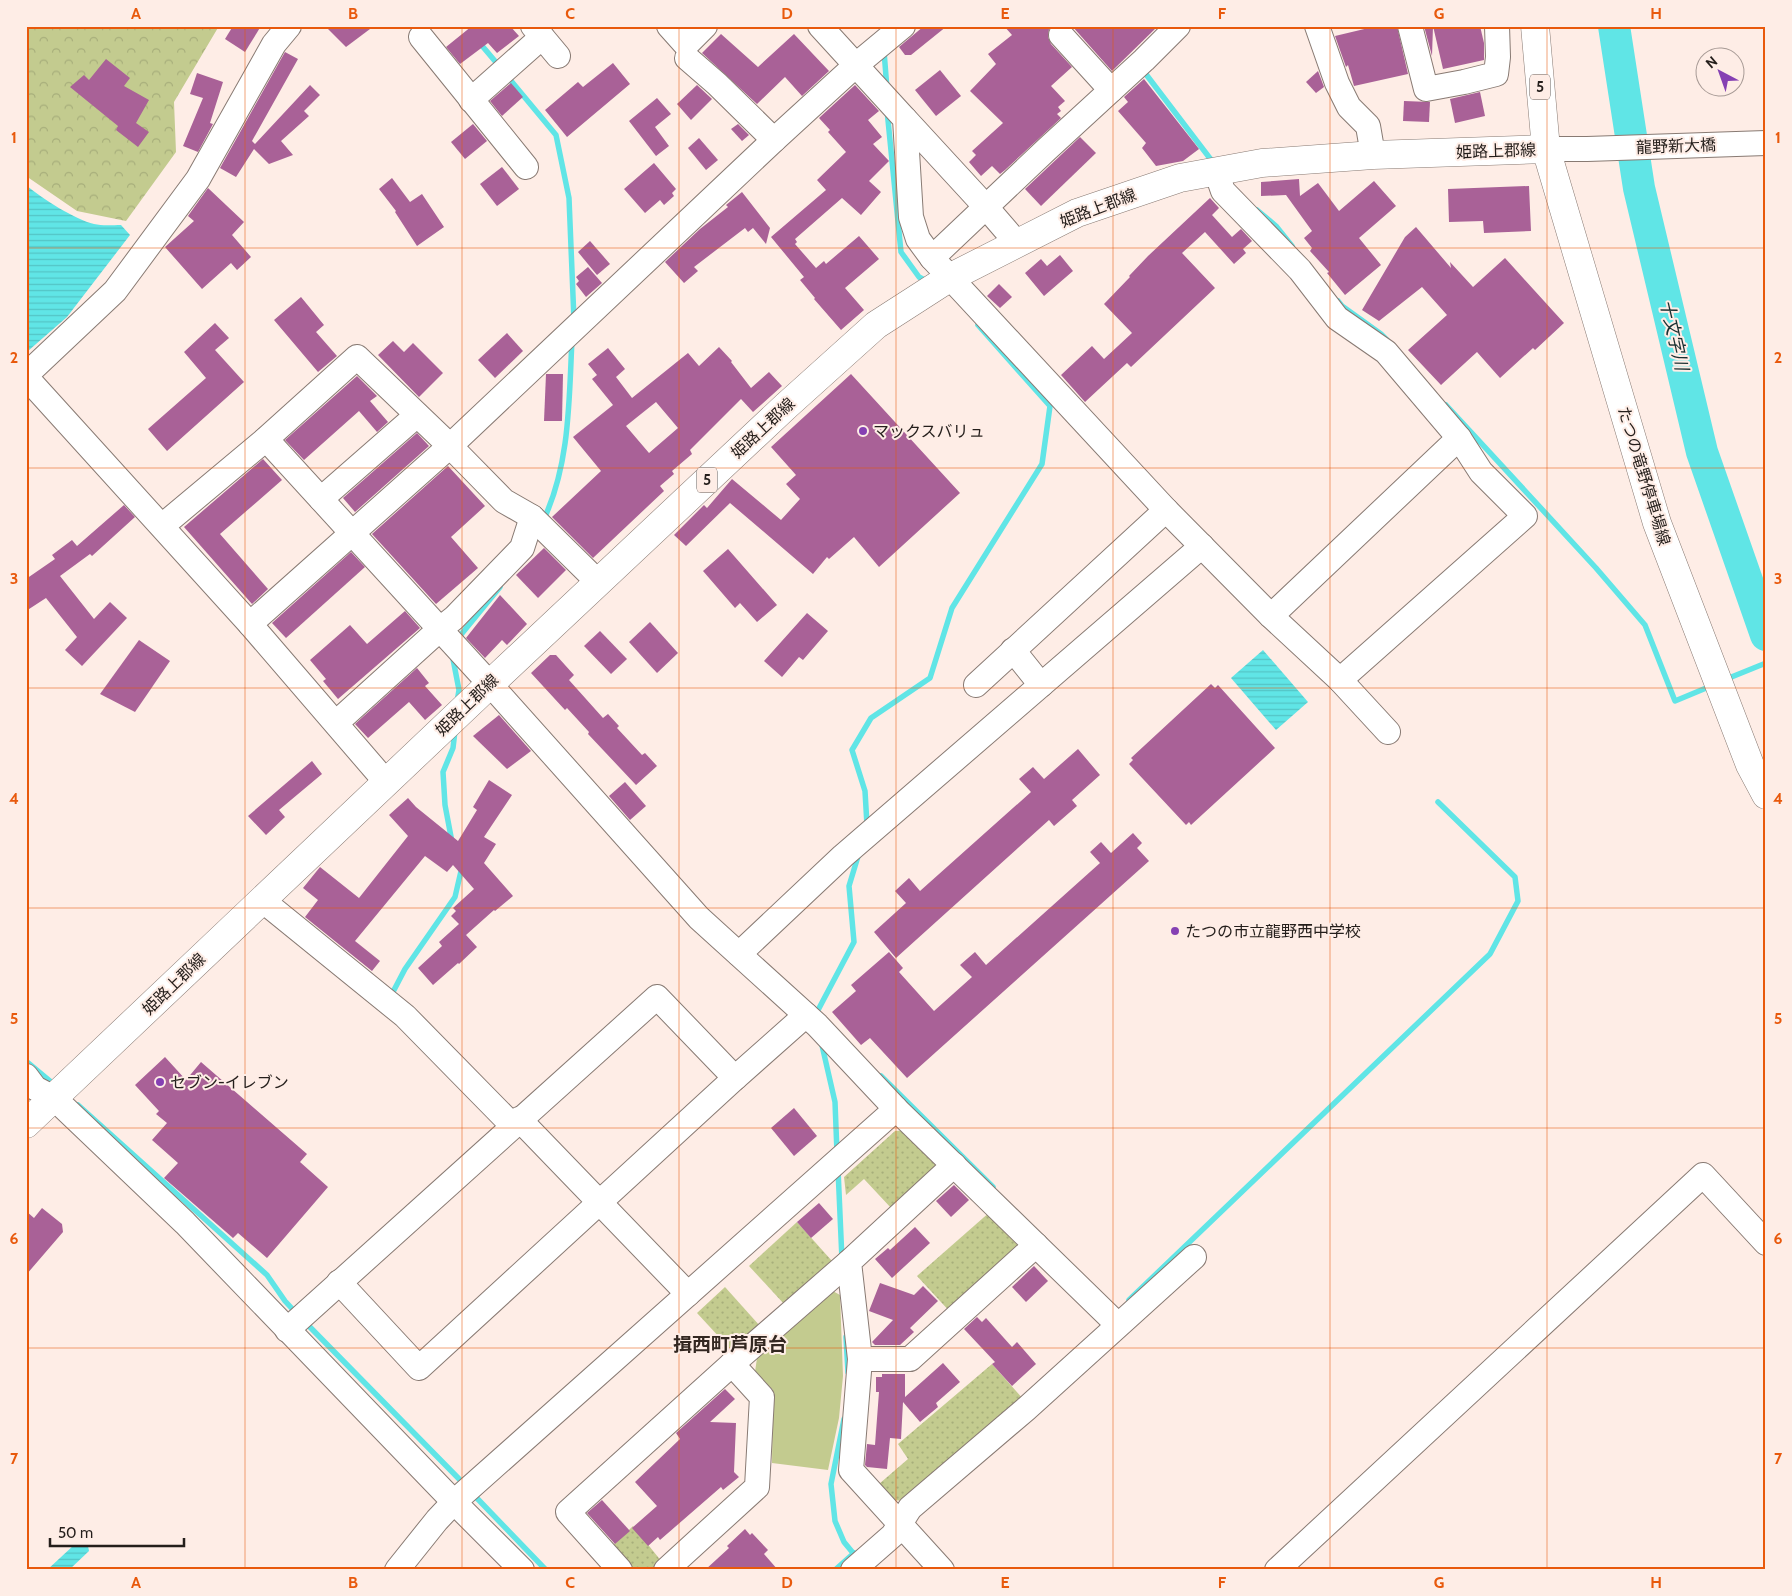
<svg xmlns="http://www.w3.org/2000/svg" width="1792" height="1596" font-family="Cabin,'Noto Sans JP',sans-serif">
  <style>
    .grass { fill: url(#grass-dots) }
    .forest { fill: url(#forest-crowns) }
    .green { fill: #c3cb8f }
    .water { fill: url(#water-rules) }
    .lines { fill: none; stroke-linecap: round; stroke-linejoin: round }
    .stream { stroke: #60e5e6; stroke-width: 5.5 }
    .river { stroke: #60e5e6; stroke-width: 32 }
    .building { fill: #a96197; fill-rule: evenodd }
    .minor-casing { stroke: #887a73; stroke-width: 26 }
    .major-casing { stroke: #887a73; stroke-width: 29 }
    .minor { stroke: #fff; stroke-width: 24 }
    .major { stroke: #fff; stroke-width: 28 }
    .grid { fill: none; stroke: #e8590c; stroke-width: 1; stroke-opacity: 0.55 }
    .poi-dot { fill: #8540b3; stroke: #feede6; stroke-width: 2 }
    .labels { text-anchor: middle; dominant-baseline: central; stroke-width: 4; stroke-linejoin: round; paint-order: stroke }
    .shield { fill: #feede6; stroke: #655c58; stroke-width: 1 }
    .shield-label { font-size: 15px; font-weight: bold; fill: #241e1b }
    .street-label { font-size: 16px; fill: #241e1b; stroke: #feede6 }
    .poi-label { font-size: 16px; fill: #241e1b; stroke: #feede6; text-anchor: start }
    .water-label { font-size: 18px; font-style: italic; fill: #193031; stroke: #feede6 }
    .quarter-label { font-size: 19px; font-weight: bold; fill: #332721; stroke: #feede6 }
    .neatline { fill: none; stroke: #e8590c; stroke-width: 2 }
    .grid-label { font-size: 16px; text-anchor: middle; font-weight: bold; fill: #e8590c }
  </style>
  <defs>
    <pattern id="grass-dots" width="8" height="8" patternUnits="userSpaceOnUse" patternTransform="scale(1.25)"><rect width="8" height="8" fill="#c3cb8f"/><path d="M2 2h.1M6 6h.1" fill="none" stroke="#a7ae7b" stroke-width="1.8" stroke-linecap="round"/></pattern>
    <pattern id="forest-crowns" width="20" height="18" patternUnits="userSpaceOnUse" patternTransform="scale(1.25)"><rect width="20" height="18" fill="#c3cb8f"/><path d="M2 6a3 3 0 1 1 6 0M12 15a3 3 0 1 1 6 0" fill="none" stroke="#a7ae7b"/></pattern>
    <pattern id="water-rules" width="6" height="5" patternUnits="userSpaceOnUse" patternTransform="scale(1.25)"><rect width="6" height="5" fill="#60e5e6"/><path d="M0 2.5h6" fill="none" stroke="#53c4c5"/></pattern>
  </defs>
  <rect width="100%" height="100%" fill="#feede6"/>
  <g class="grass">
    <polygon points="909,1130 935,1155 935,1170 892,1209 864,1179 846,1195 844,1177 895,1131"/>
    <polygon points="991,1211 1018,1239 1018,1254 952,1314 917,1276"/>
    <polygon points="797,1222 832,1261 784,1304 749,1266"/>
    <polygon points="725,1287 760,1326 732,1351 697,1313"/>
    <polygon points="992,1364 1024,1400 906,1501 891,1500 879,1484 908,1459 898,1444"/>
    <polygon points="633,1526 662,1562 652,1570 627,1570 609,1549"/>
  </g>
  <polygon class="forest" points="26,26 219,26 174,102 176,152 126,221 77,211 26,176"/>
  <polygon class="green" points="831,1290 840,1295 843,1376 839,1418 828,1470 772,1463 773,1390 755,1372 757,1358"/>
  <g class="water">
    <path d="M26,185C41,198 76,220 94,224C102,226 113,225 121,225L130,235L67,317L28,351L26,350Z"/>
    <polygon points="1263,650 1308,702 1276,730 1231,678"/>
    <polygon points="74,1545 88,1546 89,1551 69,1570 47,1570"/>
  </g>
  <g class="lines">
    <g class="stream">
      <polyline points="478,41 500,67"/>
      <polyline points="884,51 887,89"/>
      <polyline points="1142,69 1215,165"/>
      <polyline points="507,76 556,135 569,198 574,320"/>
      <polyline points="887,110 901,252 919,277 928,282"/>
      <polyline points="1257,210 1276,226 1292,246"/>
      <polyline points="1338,301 1342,306 1381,334 1387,340"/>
      <polyline points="1446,405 1596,568 1645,625 1675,701 1711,686"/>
      <path d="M543,521C570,465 569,400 572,339"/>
      <polyline points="458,641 459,637 500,587"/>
      <polyline points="454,655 453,659 459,690 457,702"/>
      <polyline points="1724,680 1766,663"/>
      <polyline points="867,825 865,791 852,750 871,718 930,678 952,608 1042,464 1050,406 978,325"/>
      <polyline points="452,842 445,805 443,772 453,748 455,731"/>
      <polyline points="394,990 405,969 455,897 461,871 460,867"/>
      <polyline points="817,1018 817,1012 854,942 849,886 859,853"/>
      <polyline points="821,1041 835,1102 837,1153"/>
      <polyline points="26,1061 56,1086"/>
      <polyline points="881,1076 993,1187"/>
      <polyline points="78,1105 267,1275 285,1301 297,1314"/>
      <polyline points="838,1169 842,1260"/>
      <polyline points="1129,1300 1490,954 1518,901 1515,877 1438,802"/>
      <polyline points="305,1322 465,1485"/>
      <polyline points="846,1337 848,1372"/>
      <polyline points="844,1419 831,1484 835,1521 844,1542 858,1559"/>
      <polyline points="471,1492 546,1570"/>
      <polyline points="835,1570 854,1553"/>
    </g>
    <polyline class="river" points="1614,26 1639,188 1702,452 1766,635"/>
  </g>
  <g class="building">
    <polygon points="233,26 261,26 245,52 225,39"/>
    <polygon points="325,26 374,26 346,47"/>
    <polygon points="472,26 510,26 519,36 497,53 488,43 460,64 446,47"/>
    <polygon points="924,26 947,26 911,55 905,55 899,47"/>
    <polygon points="1004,26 1047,26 1049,29 1048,37 1051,44 1072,67 1051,86 1065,101 1058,107 1061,111 1057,114 1061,118 1005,170 1000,174 992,166 981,176 969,162 976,155 972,151 1003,123 970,91 996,64 988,54 1012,35"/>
    <polygon points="1072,26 1158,26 1112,71"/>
    <polygon points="1377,26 1397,26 1408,74 1354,86 1348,65 1346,67 1335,36"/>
    <polygon points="1424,26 1433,26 1432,56"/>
    <polygon points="1433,26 1480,26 1484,43 1484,60 1443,69"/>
    <polygon points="721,34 758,67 794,34 829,71 802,96 785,77 757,104 702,53"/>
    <polygon points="285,52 298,59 252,141 255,144 310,85 320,95 304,111 309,116 281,141 293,155 269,164 254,149 236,177 220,168"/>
    <polygon points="106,59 130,78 124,86 149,100 136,123 149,132 138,147 116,130 118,126 70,87 84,75 89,80"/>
    <polygon points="613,63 630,84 567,137 545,110 578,82 583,87"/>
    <polygon points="940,70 961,96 936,116 915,90"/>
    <polygon points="1318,71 1324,87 1316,93 1306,82"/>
    <polygon points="197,73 223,82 210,123 213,124 198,152 183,146 203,98 190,94"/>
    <polygon points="1144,79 1199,149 1183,161 1156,166 1142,148 1146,143 1118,111 1128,102 1124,97"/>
    <polygon points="511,83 523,97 502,116 490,101"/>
    <polygon points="697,85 712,99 691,120 677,104"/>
    <polygon points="855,85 879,111 868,120 882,137 873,144 889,161 869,181 881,192 861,215 842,198 795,239 797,242 795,244 816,268 824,261 826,264 859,236 879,259 845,288 864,310 841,330 814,299 815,298 800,280 804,277 771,237 826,190 817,180 846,152 828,132 830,130 819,118"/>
    <polygon points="1480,92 1485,116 1455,123 1450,99"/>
    <polygon points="657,98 671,114 655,127 669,146 656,156 629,121"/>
    <polygon points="1404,101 1430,102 1429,122 1403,121"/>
    <polygon points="473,124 487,141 465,159 451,142"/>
    <polygon points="738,124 749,135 742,141 731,129"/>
    <polygon points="1080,137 1096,153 1041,206 1025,189"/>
    <polygon points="699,138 718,160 706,170 688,148"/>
    <polygon points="654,163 676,189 672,193 674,196 664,205 660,200 645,213 624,189"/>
    <polygon points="502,167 519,189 497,206 480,184"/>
    <polygon points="392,178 410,202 422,194 444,227 417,246 395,212 396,211 379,189"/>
    <polygon points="1299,179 1300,196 1318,183 1339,211 1374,181 1396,206 1359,238 1381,265 1345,295 1327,273 1329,272 1310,251 1312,248 1304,238 1312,231 1286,195 1261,196 1261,182"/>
    <polygon points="1529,186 1531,231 1484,233 1483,221 1449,222 1448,189"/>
    <polygon points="208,188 244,222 232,235 251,257 237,270 231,263 202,289 165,247 194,221 188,216"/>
    <polygon points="742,192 770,228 766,244 753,228 748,232 745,228 694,267 698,271 684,283 665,262 700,229 728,207 726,205"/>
    <polygon points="1210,198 1219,208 1212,215 1232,237 1241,229 1252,241 1243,249 1246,253 1234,264 1205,232 1182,253 1215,288 1131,367 1127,363 1085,402 1061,375 1092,346 1104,359 1132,333 1104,304 1130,277 1129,276 1148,256"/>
    <polygon points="1416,227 1451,268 1450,262 1473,287 1505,258 1564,323 1535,350 1533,348 1500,378 1477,352 1441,385 1408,350 1447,315 1422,287 1379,321 1362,310 1405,237"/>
    <polygon points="590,241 610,264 597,275 578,252"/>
    <polygon points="1060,255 1073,271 1044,296 1025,273 1041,259 1047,266"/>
    <polygon points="588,267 602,283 586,297 576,284 579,281 576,277"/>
    <polygon points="999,284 1012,297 1000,308 987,296"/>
    <polygon points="301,297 324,325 316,332 337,356 318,372 274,320"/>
    <polygon points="215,323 229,338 215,350 244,382 167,451 148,429 206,378 184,352"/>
    <polygon points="507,333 523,351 495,378 478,360"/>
    <polygon points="393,341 404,352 413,343 443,373 419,397 378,355"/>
    <path d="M719,347L732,361L731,362L751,388L769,372L782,386L753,412L741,399L690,450L692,454L672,471L674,474L660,486L664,491L593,558L552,517L601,471L573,437L613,405L592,379L597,375L588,364L608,348L625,369L616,377L632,398L688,353L699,366ZM656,402L678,428L649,453L626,426Z"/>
    <polygon points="546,374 563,374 562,421 544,421"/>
    <polygon points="851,374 960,493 879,567 854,537 829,559 827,557 813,574 730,503 686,546 674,535 704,505 707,508 732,479 781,520 800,499 786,484 796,475 771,447"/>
    <polygon points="357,376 377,396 370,401 388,422 377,432 359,411 304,460 285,440"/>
    <polygon points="417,433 429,446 355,512 343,498"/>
    <polygon points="263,459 282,480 220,534 268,589 252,604 184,527"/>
    <polygon points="448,466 485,506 451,537 478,568 436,604 372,534"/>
    <polygon points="124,505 135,517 92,556 90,554 60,576 94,619 110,602 127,618 82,666 65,650 77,637 46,598 26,611 26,579 55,559 52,555 72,540 77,546"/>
    <polygon points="544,548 566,570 538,598 516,575"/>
    <polygon points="728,549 777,605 757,622 740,603 735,608 703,571"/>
    <polygon points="351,552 365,567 286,638 272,623"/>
    <polygon points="500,595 527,624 507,645 502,640 485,658 466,638"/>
    <polygon points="405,611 420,628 338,699 323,681 326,679 310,660 350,625 367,644"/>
    <polygon points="807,613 828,631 803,660 799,657 782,677 764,661"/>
    <polygon points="650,622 678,653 657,673 629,642"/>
    <polygon points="600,631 627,659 611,674 584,646"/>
    <polygon points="139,640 170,661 135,712 100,694"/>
    <polygon points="550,655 556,655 574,675 569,680 603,718 608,714 619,726 617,728 642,755 645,753 657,766 636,785 588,734 589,732 567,708 565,710 531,673"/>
    <polygon points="417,668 429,683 425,686 442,705 425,720 409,702 368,738 355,724"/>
    <polygon points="1211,684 1215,688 1218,685 1275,748 1191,825 1189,822 1186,825 1129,764 1133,760 1131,758"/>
    <polygon points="499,715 531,751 507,769 473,736"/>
    <polygon points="1078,749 1100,775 1072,800 1077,806 1054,826 1049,820 896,958 874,932 906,903 895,891 909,878 920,891 1031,792 1019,779 1033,767 1044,779"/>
    <polygon points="312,761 322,774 279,810 285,817 266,835 248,816"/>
    <polygon points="489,780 512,795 484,837 496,844 484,863 513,896 495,911 494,910 466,935 477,947 459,964 458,963 433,985 418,968 442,946 439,942 459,924 451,916 456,911 453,908 474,889 453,865 447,872 425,856 355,941 380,961 372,971 305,917 318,900 303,888 320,867 359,898 408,836 389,815 408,798 416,807 458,841 477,810 473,807"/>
    <polygon points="625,782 646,806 630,820 609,796"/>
    <polygon points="1133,833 1142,843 1137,848 1149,861 907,1078 870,1038 861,1045 832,1012 856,991 851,985 889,952 903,968 899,972 934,1011 972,977 960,965 975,952 986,965 1100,863 1090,852 1101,842 1111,853"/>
    <polygon points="165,1057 186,1080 201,1062 307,1154 300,1162 328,1187 267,1258 238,1233 233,1238 164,1178 178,1163 152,1140 167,1123 156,1114 159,1111 135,1085"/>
    <polygon points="794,1108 817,1136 794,1156 771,1128"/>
    <polygon points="954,1185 969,1200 951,1217 936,1201"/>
    <polygon points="819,1203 833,1219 811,1238 797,1222"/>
    <polygon points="42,1208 62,1224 63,1232 26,1275 26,1211 34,1218"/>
    <polygon points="915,1227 930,1243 892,1278 875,1259 888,1248 890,1250"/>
    <polygon points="1034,1266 1048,1281 1026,1302 1012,1287"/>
    <polygon points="880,1283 914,1295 923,1286 938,1301 910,1328 914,1332 900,1345 875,1345 872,1342 893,1320 869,1311"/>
    <polygon points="977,1317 982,1322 986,1318 1012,1347 1017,1342 1036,1364 1012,1386 992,1364 995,1362 964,1329"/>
    <polygon points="943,1363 960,1382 936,1403 938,1407 920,1422 903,1402 901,1439 890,1438 887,1469 867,1467 865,1465 867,1444 875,1445 879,1392 876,1392 876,1377 882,1377 882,1374 905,1374 905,1397"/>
    <polygon points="725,1389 735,1399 710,1422 736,1423 734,1472 739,1477 723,1490 721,1487 660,1540 658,1537 648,1546 632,1528 657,1506 635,1482 680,1439 676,1433"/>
    <polygon points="602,1500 630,1531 615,1544 587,1513"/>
    <polygon points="745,1529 750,1535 752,1533 768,1550 764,1554 778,1570 705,1570 729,1548 727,1546"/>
  </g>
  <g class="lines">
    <defs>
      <g id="minor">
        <polyline points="533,26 558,56"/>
        <polyline points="669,26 686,45 705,26"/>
        <polyline points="820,26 905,119 911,217 918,239 932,258 1166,510 1271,616 1340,680 1388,732"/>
        <polyline points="1317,26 1337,83 1349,107 1368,126 1373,155"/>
        <polyline points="1410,26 1426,89 1464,82 1496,74 1498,57 1497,26"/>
        <polyline points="1061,35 1111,90"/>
        <polyline points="421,37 526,167"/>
        <polyline points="687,58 717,84 774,140"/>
        <polyline points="471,100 542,37"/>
        <polyline points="905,119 986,207 1017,243"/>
        <polyline points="1546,149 1587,149 1766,143"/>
        <polyline points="1216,171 1223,191 1300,270 1337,318 1386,352 1459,438 1481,472 1525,516 1340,680"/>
        <polyline points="932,258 1047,149 1144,60 1178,26"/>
        <polyline points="26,375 115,291 198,179 274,44 289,26"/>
        <polyline points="26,377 250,624 386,782"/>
        <polyline points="266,439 490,684 699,918 817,1025 896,1109 1118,1325"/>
        <polyline points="321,499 417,415"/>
        <polyline points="162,526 266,439 357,357 450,446 504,501 532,517 598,582"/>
        <polyline points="1271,616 1459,438"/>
        <polyline points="250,624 450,446 774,140 856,65 903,26"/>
        <polyline points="1013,650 1041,685"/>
        <polyline points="976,685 1166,510"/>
        <polyline points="336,723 440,629 454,618 522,548 532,517"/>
        <polyline points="262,900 405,1016 512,1125"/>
        <polyline points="739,954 843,856 1202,546"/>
        <polyline points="26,1076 35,1088 54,1098 185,1223 454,1502 522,1570"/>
        <polyline points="519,1119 688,1294"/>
        <polyline points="339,1282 419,1368 735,1078"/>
        <polyline points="287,1330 657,997 735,1078 806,1015"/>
        <polyline points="860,1359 910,1359 1036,1245"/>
        <polyline points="397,1570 437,1520 454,1502 896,1109"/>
        <polyline points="620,1570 568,1512 732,1364 849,1262"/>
        <polyline points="666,1570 757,1487 762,1397 732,1364"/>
        <polyline points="853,1570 893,1535 910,1508 1026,1409 1194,1257"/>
        <polyline points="942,1570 851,1470 860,1359 849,1262 954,1165"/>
        <polyline points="1277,1570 1703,1175 1766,1243"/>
      </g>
      <g id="major">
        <polyline points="1535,26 1546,149 1657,523 1750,765 1766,795"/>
        <polyline points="26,1124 490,684 786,406 876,325 949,278 1077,213 1180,178 1262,163 1373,155 1546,149"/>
      </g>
    </defs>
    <use href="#minor" class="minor-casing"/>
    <use href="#major" class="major-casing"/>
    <use href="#minor" class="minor"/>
    <use href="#major" class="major"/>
  </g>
  <path class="grid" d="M245,26V1570M462,26V1570M679,26V1570M896,26V1570M1113,26V1570M1330,26V1570M1547,26V1570M26,248H1766M26,468H1766M26,688H1766M26,908H1766M26,1128H1766M26,1348H1766"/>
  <g class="poi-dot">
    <circle cx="863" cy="431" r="5"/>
    <circle cx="1175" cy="931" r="5"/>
    <circle cx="160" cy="1082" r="5"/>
  </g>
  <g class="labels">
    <g class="shield">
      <rect x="1530" y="74.5" width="20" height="25" rx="4"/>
      <rect x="697" y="467.5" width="20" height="25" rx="4"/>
    </g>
    <g class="shield-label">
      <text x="1540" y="87">5</text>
      <text x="707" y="480">5</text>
    </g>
    <g class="street-label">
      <text transform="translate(1676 146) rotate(-2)">龍野新大橋</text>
      <text transform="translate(1496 151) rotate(-2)">姫路上郡線</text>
      <text transform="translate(1098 208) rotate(-21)">姫路上郡線</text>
      <text transform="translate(763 428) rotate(-43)">姫路上郡線</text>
      <text transform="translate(1644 476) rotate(73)">たつの竜野停車場線</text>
      <text transform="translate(467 705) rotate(-44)">姫路上郡線</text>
      <text transform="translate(174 984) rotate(-44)">姫路上郡線</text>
    </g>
    <g class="poi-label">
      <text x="873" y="431">マックスバリュ</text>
      <text x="1185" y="931">たつの市立龍野西中学校</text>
      <text x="170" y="1082">セブン-イレブン</text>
    </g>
    <g class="water-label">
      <text transform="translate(1674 335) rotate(77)">十文字川</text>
    </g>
    <g class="quarter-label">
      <text x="730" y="1344">揖西町芦原台</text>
    </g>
  </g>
  <rect width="1792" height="1596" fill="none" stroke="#feede6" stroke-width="55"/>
  <g transform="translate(1720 72) rotate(319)"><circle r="24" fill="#feede6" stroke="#a79a95"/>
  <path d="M0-4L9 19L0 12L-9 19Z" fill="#8540b3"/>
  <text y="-8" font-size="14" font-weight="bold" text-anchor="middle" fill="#241e1b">N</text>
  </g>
  <path d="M50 1538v8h134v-8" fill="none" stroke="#241e1b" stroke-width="2.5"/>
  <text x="58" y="1538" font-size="15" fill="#241e1b" stroke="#feede6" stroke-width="4" paint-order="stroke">50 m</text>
  <rect x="28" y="28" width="1736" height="1540" class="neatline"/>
  <g class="grid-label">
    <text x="136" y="19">A</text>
    <text x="353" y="19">B</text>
    <text x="570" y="19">C</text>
    <text x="787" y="19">D</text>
    <text x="1005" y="19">E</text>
    <text x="1222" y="19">F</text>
    <text x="1439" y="19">G</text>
    <text x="1656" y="19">H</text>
    <text x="14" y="143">1</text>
    <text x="1778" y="143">1</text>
    <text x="14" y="363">2</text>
    <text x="1778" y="363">2</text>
    <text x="14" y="584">3</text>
    <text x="1778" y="584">3</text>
    <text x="14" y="804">4</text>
    <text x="1778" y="804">4</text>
    <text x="14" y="1024">5</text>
    <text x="1778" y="1024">5</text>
    <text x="14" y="1244">6</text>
    <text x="1778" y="1244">6</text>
    <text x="14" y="1464">7</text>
    <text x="1778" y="1464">7</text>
    <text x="136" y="1588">A</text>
    <text x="353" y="1588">B</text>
    <text x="570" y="1588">C</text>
    <text x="787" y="1588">D</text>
    <text x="1005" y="1588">E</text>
    <text x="1222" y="1588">F</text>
    <text x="1439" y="1588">G</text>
    <text x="1656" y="1588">H</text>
  </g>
</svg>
